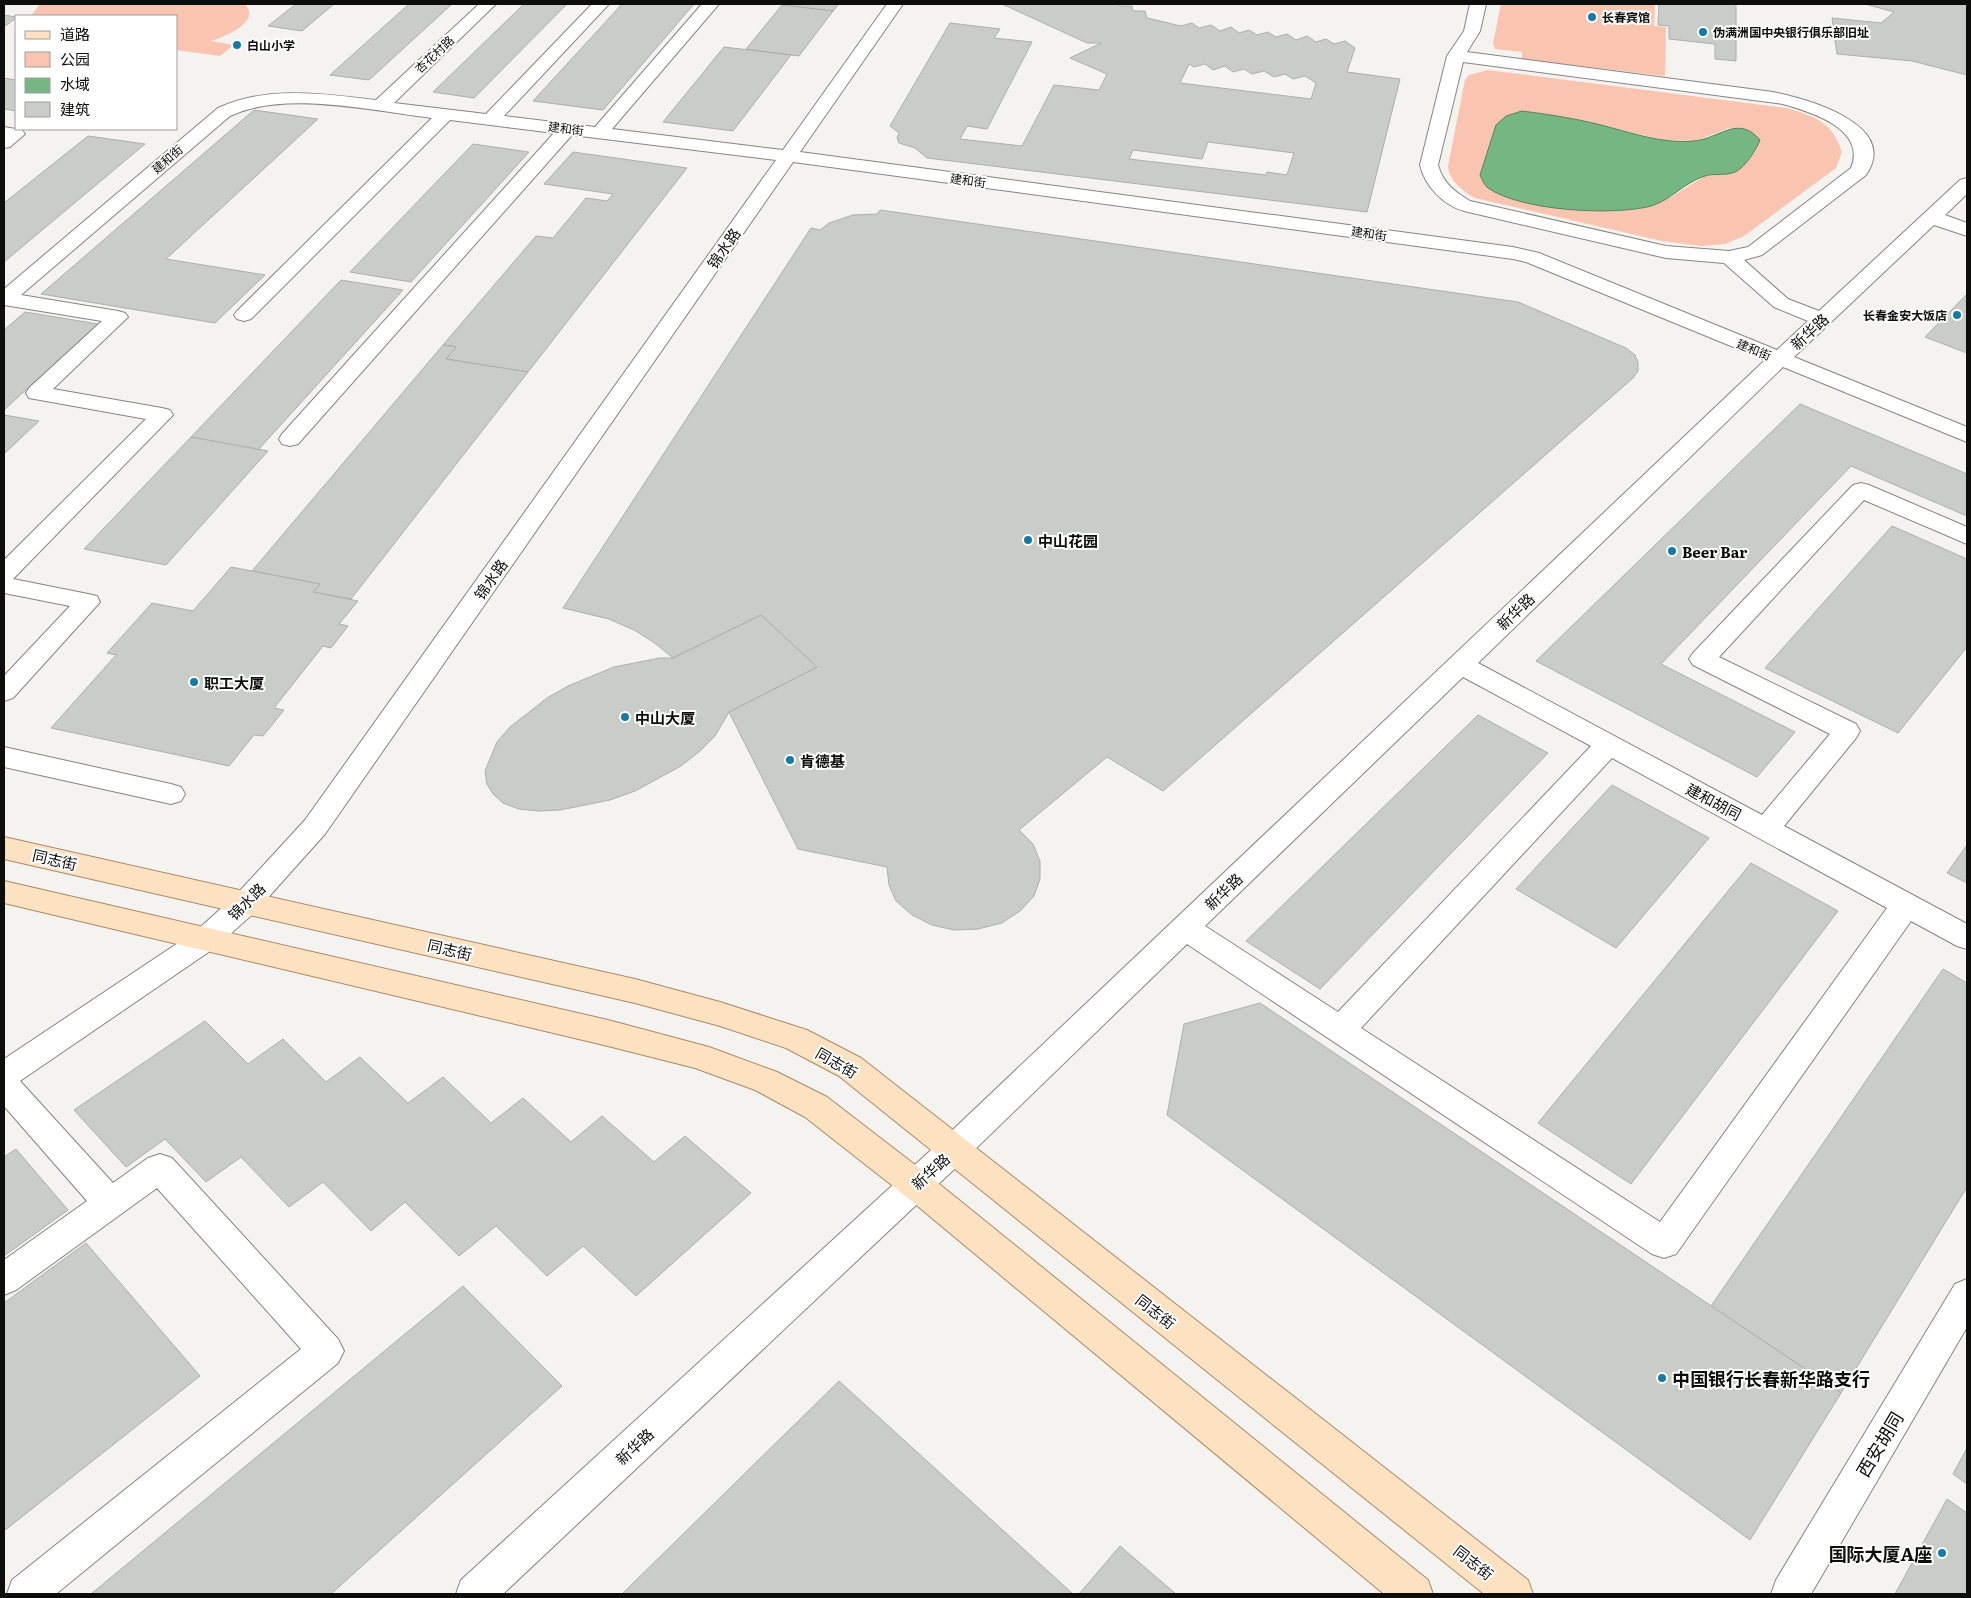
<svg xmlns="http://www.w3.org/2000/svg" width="1971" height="1598" font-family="Literata,'Noto Sans SC',serif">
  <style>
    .green { fill: #fac5b0; fill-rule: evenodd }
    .water { fill: #74b782; stroke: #55845f }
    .building { fill: #caccc8; stroke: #adafab; fill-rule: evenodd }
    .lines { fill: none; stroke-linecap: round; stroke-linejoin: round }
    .minor-casing { stroke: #868582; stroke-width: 2 }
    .major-casing { stroke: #a88a68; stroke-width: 2 }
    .minor { fill: #fff; fill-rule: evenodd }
    .major { fill: #fde2c2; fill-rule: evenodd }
    .poi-dot { fill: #0f7da6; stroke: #fff; stroke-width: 2 }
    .labels { text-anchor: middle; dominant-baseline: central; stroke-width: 4; stroke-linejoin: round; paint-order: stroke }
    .far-poi-label { font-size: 12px; font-weight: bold; fill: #0d0d0c; stroke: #fff; text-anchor: start }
    .far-street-label { font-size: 12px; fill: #0d0d0c; stroke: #fff }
    .street-label { font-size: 15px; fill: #0d0d0c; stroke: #fff }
    .poi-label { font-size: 15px; font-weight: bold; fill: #0d0d0c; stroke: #fff; text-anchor: start }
    .near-poi-label { font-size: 18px; font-weight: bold; fill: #0d0d0c; stroke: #fff; text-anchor: start }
    .near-street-label { font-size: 18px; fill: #0d0d0c; stroke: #fff }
  </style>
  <rect width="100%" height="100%" fill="#f4f3ef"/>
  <g class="green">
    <path d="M40,4H245C262,22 224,37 211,41L234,45L220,56L176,50V16H32L33,13Z"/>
    <polygon points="1501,4 1655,4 1654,26 1666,27 1665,76 1522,59 1522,52 1495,49 1493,43"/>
    <path d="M1488,70L1786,108C1815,116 1832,122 1842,152L1836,168L1744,236L1725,244L1701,246L1662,241L1475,198C1463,191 1449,181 1448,166L1465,80L1469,75ZM1522,111L1547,114L1664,140L1696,141L1729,128L1756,150L1744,166L1734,173L1705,176L1671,197L1638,209L1592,211L1551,207Z"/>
  </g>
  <path class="water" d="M1522,111C1547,114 1572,118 1597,124C1629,132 1661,144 1694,141C1719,139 1738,114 1760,140C1756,150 1745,168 1735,172C1726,176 1714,173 1705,176C1685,182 1671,200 1651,206C1613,216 1521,211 1488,188C1484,185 1482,179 1480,175L1496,125L1506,116Z"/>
  <g class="building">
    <polygon points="296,4 334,4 302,31 268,26"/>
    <polygon points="409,4 452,4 369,80 330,75"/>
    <polygon points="524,4 567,4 474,98 433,92"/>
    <polygon points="622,4 694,4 603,110 533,101"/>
    <polygon points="788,4 839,4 833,11 787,6"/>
    <path d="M1002,4H1119L1120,6H1132L1133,11H1145L1147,18L1181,26L1192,23L1199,28L1211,25L1220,31L1231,27L1239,33L1249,30L1257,35L1268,32L1276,37L1287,34L1296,40L1307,36L1316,42L1326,39L1334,44L1345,41L1355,48L1347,72L1400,79L1367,212L927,158L915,148L899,143L897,138L899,133L890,126L950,23L1000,29L994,38L1032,42L987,129L967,126L960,139L1022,146L1054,85L1099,90L1107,74L1070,58L1101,43H1087ZM1189,64L1194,67L1205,64L1213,70L1225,66L1233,72L1244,69L1252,74L1264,71L1274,77L1285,74L1293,79L1305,76L1316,83L1311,99L1180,83ZM1208,142L1294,153L1287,175L1267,172L1266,175L1129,159L1133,150L1202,159Z"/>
    <polygon points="1659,4 1736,4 1736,61 1715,59 1715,44 1669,39 1669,26 1658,25"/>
    <polygon points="1865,4 1967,4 1967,75 1912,61 1837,54 1832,18 1881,23 1894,12"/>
    <polygon points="782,5 833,11 799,56 746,49"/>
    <polygon points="4,15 16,17 16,18 4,27"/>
    <polygon points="724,47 791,55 733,131 663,122"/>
    <polygon points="4,78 16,80 16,111 4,109"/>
    <polygon points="254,110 318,119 166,259 265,275 215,323 41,294"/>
    <polygon points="88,136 145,144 4,262 4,203"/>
    <polygon points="473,144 529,152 411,282 350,272"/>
    <polygon points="573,152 687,168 528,372 446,359 456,347 443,345 536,236 553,238 586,198 607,201 613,194 544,184"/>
    <polygon points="880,210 1518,302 1626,348 1635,355 1638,363 1638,371 1633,378 1163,791 1107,757 1019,830 1033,844 1040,861 1040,879 1034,896 1020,911 1002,923 978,929 954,930 932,925 912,915 896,901 889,885 887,867 798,849 729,712 817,667 761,615 673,658 656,644 636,631 609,619 563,608 811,228 820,230 829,223 853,215 877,214"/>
    <polygon points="341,280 403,290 258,450 191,437"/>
    <polygon points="1967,294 1967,353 1925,337"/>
    <polygon points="25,312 98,324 4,410 4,330"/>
    <polygon points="443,345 456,347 446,359 528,372 351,599 313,592 320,584 252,571"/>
    <polygon points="1800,404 1967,474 1967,516 1851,466 1661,664 1795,732 1757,777 1536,661"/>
    <polygon points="4,415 39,421 4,454"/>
    <polygon points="191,437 268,451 166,565 84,549"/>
    <polygon points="1892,526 1967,559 1967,647 1898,733 1765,668"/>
    <polygon points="231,567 320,584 313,592 358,601 339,624 348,626 331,648 323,646 274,708 284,710 263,736 254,735 229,766 51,728 116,655 107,653 152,603 193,611"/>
    <polygon points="761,615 817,667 729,712 715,736 700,751 681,766 635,791 610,800 560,810 538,811 519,809 503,803 493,794 487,784 485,771 497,742 510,727 547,698 568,686 614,667 660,658 673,658"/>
    <polygon points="1478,715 1548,753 1320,989 1246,941"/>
    <polygon points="1612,785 1709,838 1616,948 1516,889"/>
    <polygon points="1967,845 1967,883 1947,873"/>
    <polygon points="1751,863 1838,911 1631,1184 1538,1123"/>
    <polygon points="1943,969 1967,983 1967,1187 1841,1393 1711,1306"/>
    <polygon points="1260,1003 1841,1393 1750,1540 1167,1115 1184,1024"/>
    <polygon points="205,1021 248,1064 283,1039 326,1082 360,1057 408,1103 443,1077 491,1123 523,1098 571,1142 602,1116 654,1162 685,1136 751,1193 636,1296 583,1246 547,1276 496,1226 459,1256 405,1202 371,1231 323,1182 289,1207 241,1157 206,1182 165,1139 126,1167 74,1110"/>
    <polygon points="16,1149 68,1210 4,1256 4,1157"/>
    <polygon points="86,1243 200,1376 4,1531 4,1303"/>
    <polygon points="463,1286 562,1386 331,1594 91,1594"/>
    <polygon points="839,1381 1073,1594 622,1594"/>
    <polygon points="1967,1448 1967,1484 1953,1474"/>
    <polygon points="1947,1499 1967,1513 1967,1594 1895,1594"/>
    <polygon points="1120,1546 1176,1594 1079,1594"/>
  </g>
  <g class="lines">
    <defs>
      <g id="minor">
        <path d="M479,4H496L394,103L486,114L592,4H609L504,116L595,127L702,4H719L612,129L783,150L887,4H903L800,152L1513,247L1539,253L1777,350L1808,321L1774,307L1724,263L1666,258L1464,211C1443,205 1425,186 1420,165L1447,56L1464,31L1470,4H1486L1480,31L1467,52L1773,92C1806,99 1901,124 1866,175L1762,255L1744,260L1788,299L1819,311L1960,180L1967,178V194L1945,215L1967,223V236L1934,225L1794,357L1967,427V442L1783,367L1478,663L1762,815L1830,734L1693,665L1689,659L1693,653L1853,485L1861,483L1869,485L1967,527V544L1864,500L1719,657L1856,724L1860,731L1856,738L1784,826L1967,924V949L1957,946L1911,921L1676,1254L1664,1258L1652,1254L1187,944L964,1160L503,1594H456L461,1580L942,1140L1765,360L1526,262L1513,259L793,162L325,834L256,911L216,947L20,1081L113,1183L148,1158L160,1154L172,1158L338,1339L344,1351L338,1363L56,1594H7L12,1580L301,1349L157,1188L16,1290L4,1295V1260L87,1201L4,1106V1059L196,931L236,895L305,820L776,160L572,135L298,444L290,446L282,444L279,439L282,434L554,133L450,120L251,319L244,321L237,319L234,315L237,311L432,118C372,111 285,90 230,116L21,295L118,311L125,313L128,317L53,389L162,408L170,410L173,415L13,579L88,594L97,596L100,602L13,698L4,701V676L70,606L4,593V560L146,419L29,398L26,393L29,388L102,321L4,305V289L218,108C268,85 322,94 376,100ZM1463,62L1783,104C1811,112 1867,129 1851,168L1748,247L1729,251L1666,246L1470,201C1455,192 1443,183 1438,165ZM1463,677L1591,746L1338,1012L1205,926ZM1612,758L1887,908L1660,1222L1361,1028Z"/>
        <polygon points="4,127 22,130 25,134 10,147 4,148"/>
        <polygon points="4,747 171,784 181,787 185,794 181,801 171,804 4,767"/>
        <polygon points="1967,1279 1967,1327 1811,1594 1771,1594 1776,1580 1955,1284"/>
      </g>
      <g id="major">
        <polygon points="4,837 635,979 720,1002 807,1030 861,1058 1528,1580 1533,1594 1484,1594 839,1076 786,1048 720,1026 635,1003 4,859"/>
        <polygon points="4,881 608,1020 709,1047 777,1072 827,1097 927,1174 1428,1580 1433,1594 1384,1594 903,1194 805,1117 755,1090 695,1068 608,1046 4,903"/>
      </g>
    </defs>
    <use href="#minor" class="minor-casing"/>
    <use href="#major" class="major-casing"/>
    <use href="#minor" class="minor"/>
    <use href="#major" class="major"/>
  </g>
  <g class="poi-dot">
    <circle cx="1592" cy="17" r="5"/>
    <circle cx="1703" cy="32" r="5"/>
    <circle cx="237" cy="45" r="5"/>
    <circle cx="1957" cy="315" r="5"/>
    <circle cx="1028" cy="540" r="5"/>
    <circle cx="1672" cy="551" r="5"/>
    <circle cx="194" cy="682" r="5"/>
    <circle cx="625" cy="717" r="5"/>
    <circle cx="790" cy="760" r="5"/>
    <circle cx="1662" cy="1378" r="5"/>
    <circle cx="1942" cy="1553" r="5"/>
  </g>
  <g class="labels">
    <g class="far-poi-label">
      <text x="1602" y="17">长春宾馆</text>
      <text x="1713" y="32">伪满洲国中央银行俱乐部旧址</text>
      <text x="247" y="45">白山小学</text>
      <text x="1947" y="315" text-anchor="end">长春金安大饭店</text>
    </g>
    <g class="far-street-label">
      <text transform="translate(434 54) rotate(-43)">杏花村路</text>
      <text transform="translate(566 128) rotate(7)">建和街</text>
      <text transform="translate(167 159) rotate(-41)">建和街</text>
      <text transform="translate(968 180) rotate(8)">建和街</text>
      <text transform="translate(1369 233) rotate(8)">建和街</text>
      <text transform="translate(1754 349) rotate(22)">建和街</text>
    </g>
    <g class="street-label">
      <text transform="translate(723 248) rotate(-55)">锦水路</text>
      <text transform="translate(1809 331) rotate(-43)">新华路</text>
      <text transform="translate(490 579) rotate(-55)">锦水路</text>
      <text transform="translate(1515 611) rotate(-44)">新华路</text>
      <text transform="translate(1714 801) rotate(28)">建和胡同</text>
      <text transform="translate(55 859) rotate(13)">同志街</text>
      <text transform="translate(1223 891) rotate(-44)">新华路</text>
      <text transform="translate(246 901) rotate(-45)">锦水路</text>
      <text transform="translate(450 949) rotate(13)">同志街</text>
      <text transform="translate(837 1062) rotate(30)">同志街</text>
      <text transform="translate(930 1171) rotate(-42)">新华路</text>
      <text transform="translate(1156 1311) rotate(38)">同志街</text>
      <text transform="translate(634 1446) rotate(-43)">新华路</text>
      <text transform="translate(1474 1562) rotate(38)">同志街</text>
    </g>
    <g class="poi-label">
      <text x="1038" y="540">中山花园</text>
      <text x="1682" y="551">Beer Bar</text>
      <text x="204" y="682">职工大厦</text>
      <text x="635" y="717">中山大厦</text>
      <text x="800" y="760">肯德基</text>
    </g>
    <g class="near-poi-label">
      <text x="1672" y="1378">中国银行长春新华路支行</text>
      <text x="1932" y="1553" text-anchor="end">国际大厦A座</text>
    </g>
    <g class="near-street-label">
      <text transform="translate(1879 1444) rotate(-59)">西安胡同</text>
    </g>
  </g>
  <rect width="1971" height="1598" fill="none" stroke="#0d0d0c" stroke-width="10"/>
  <rect x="15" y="15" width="162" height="115" fill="#ffffff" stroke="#9e9e9e"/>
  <rect x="25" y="31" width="25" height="8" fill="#fde2c2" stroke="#9e9e9e"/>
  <text x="60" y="40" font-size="15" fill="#0d0d0c">道路</text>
  <rect x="25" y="52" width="25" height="15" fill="#fac5b0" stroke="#9e9e9e"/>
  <text x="60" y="65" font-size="15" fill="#0d0d0c">公园</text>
  <rect x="25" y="78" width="25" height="15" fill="#74b782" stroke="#9e9e9e"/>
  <text x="60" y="90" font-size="15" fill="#0d0d0c">水域</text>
  <rect x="25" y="102" width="25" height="15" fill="#caccc8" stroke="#9e9e9e"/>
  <text x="60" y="115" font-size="15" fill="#0d0d0c">建筑</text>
</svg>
